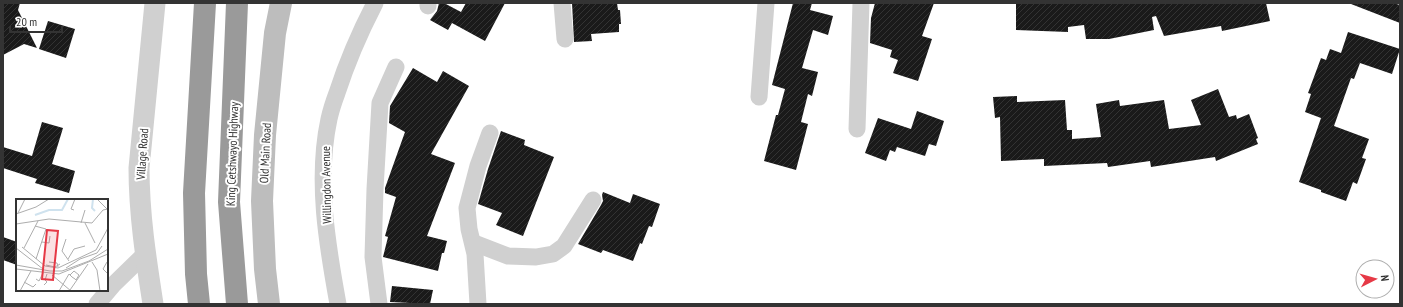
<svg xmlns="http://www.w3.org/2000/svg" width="1403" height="307" font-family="'PT Sans Narrow',sans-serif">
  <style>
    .building { fill: url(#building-hatch) }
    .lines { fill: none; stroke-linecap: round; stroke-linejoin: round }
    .minor { stroke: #d0d0d0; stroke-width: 17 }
    .tertiary { stroke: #d0d0d0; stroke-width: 21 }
    .secondary { stroke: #bdbdbd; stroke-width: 22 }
    .motorway { stroke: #9a9a9a; stroke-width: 22 }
    .labels { text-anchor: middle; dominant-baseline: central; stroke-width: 4; stroke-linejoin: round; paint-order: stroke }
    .street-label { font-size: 12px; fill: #333; stroke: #fff }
    .inset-river { fill: none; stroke: #cfe2ee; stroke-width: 2 }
    .inset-road { fill: none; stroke: #adadad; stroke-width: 1 }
    .view { fill: #e63946; fill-opacity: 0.15; stroke: #e63946; stroke-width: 2 }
    .inset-edge { fill: none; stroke: #333; stroke-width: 2 }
  </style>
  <defs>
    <pattern id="building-hatch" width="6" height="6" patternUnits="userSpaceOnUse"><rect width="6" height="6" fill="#1a1a1a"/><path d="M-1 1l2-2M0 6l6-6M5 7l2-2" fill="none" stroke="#333"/></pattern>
  </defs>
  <rect width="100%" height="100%" fill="#fff"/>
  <g class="building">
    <polygon points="3,3 20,3 18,10 37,48 24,44 3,55"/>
    <polygon points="439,3 444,3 461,12 466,3 505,3 485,41 452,23 448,30 430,20 437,11"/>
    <polygon points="572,3 617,3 618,10 620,10 621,24 619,24 619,32 591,34 592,41 574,42"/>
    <polygon points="793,3 812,3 810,10 833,16 828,35 813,30 802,68 818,72 812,96 808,94 801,122 808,124 796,170 764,161 776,115 778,115 785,89 772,85"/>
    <polygon points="875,3 934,3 922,36 932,39 918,81 893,73 898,60 890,57 892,50 870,43 871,18"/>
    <polygon points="1016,3 1111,4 1111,3 1266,3 1270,21 1222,31 1221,26 1164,36 1156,16 1152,17 1154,30 1109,39 1086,39 1084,25 1068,27 1068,32 1016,30"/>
    <polygon points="1352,3 1393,3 1400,5 1400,23 1351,4"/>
    <polygon points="48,21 75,29 66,58 39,49"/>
    <polygon points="1348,32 1400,49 1392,74 1360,63 1354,79 1351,78 1334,126 1369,139 1362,158 1366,159 1357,184 1353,182 1346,201 1321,192 1321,190 1299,182 1321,118 1305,112 1311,94 1308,93 1321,58 1326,60 1330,49 1341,53"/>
    <polygon points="413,68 437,82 443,71 469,86 431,154 455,163 427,236 447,241 444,253 442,253 438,271 383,257 388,237 385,236 396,197 385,193 385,188 405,132 389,123 390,106"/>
    <polygon points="1218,89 1229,117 1236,115 1237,119 1249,114 1258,138 1256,139 1258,144 1216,161 1215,157 1151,167 1150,161 1108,167 1107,163 1044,166 1044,159 1001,161 1000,117 995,118 993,97 1017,96 1017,102 1065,100 1067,130 1072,130 1072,139 1101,137 1096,104 1119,100 1120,106 1164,100 1169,129 1201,125 1191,100"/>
    <polygon points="917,111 944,121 936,146 929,144 925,156 897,147 895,152 890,150 886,161 865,153 878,118 911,129"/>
    <polygon points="42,122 63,128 52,164 75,171 69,193 35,183 37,179 3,168 3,147 32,156"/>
    <polygon points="501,131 525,140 524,145 554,157 523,236 496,225 502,213 478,204 488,169"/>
    <polygon points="603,192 630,203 633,194 660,204 652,227 649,226 642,244 640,243 633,261 603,250 601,253 578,244 601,205 603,201 602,195"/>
    <polygon points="3,237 17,242 17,265 3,260"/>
    <polygon points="392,286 433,290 430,304 390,302"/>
  </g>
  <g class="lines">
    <g class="minor">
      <polyline points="428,3 428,6"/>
      <polyline points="562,3 565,39"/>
      <polyline points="759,97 766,3"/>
      <polyline points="857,129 861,3"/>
      <polyline points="474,243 508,256 536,257 553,254 564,246 593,200"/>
      <polyline points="97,304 113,285 145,254"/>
      <path d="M338,304C327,244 316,179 329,119C331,110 334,101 337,93C347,62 360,32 375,3"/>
      <polyline points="379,304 373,257 375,189 380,103 396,67"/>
      <polyline points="478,304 475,254 469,229 467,208 478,166 490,133"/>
    </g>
    <path class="tertiary" d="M153,304C146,259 139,214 139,168L155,3"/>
    <polyline class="secondary" points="269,304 265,269 262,201 265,135 275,33 281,3"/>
    <g class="motorway">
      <polyline points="237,3 229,202 237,304"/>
      <polyline points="199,304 196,274 194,193 205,3"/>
    </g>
  </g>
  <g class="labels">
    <g class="street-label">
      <text transform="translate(265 153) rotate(-87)">Old Main Road</text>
      <text transform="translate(142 154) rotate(-86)">Village Road</text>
      <text transform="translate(232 154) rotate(-88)">King Cetshwayo Highway</text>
      <text transform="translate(326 185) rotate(-91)">Willingdon Avenue</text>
    </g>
  </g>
  <g transform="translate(16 199)">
    <rect width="92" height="92" fill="#fff"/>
    <path class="inset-river" d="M77,0L76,9L79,12M19,16L33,11H46L52,0"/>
    <path class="inset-road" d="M81,0L91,10M58,11L55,10L59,0M2,14L9,0M0,15L20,8L33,0M65,24L69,11M69,24L79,44M0,25L33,20L76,24L87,11L92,10M19,27L30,30L20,60M50,40L46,52L53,62M26,43L33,44L34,37M6,48L29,67L42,69L80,51L92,29M0,49L27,70M8,49L22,22M52,60L58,50L69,47M33,63L41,64L42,68M76,63L81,71L84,92M91,63L87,70L92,75M0,66L34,72H46L73,62L92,50M30,66L39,68L44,65M50,69L64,60L81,54L86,47M0,70L43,75L92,55M53,75L56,78L59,80L60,81L63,76L58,72L54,76M36,76L55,92M20,80L23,82L27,74M8,83L17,88L20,85M28,86L31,83L29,81L31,75M54,91L72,65M4,92L15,72M43,92L53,75"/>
    <path class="view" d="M31,31L42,32L37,81L26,80Z"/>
    <rect width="92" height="92" class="inset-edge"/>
  </g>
  <rect width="1403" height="307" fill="none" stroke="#333333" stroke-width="8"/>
  <g transform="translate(1375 279) rotate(84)"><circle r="19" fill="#ffffff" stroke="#adadad"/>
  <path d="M0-3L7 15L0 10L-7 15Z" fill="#e63946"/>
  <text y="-6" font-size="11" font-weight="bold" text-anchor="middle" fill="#333333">N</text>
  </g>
  <path d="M10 26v6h52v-6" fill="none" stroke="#333333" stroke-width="2"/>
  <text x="16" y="26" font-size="12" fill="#333333" stroke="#ffffff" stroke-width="3" paint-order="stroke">20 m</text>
</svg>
